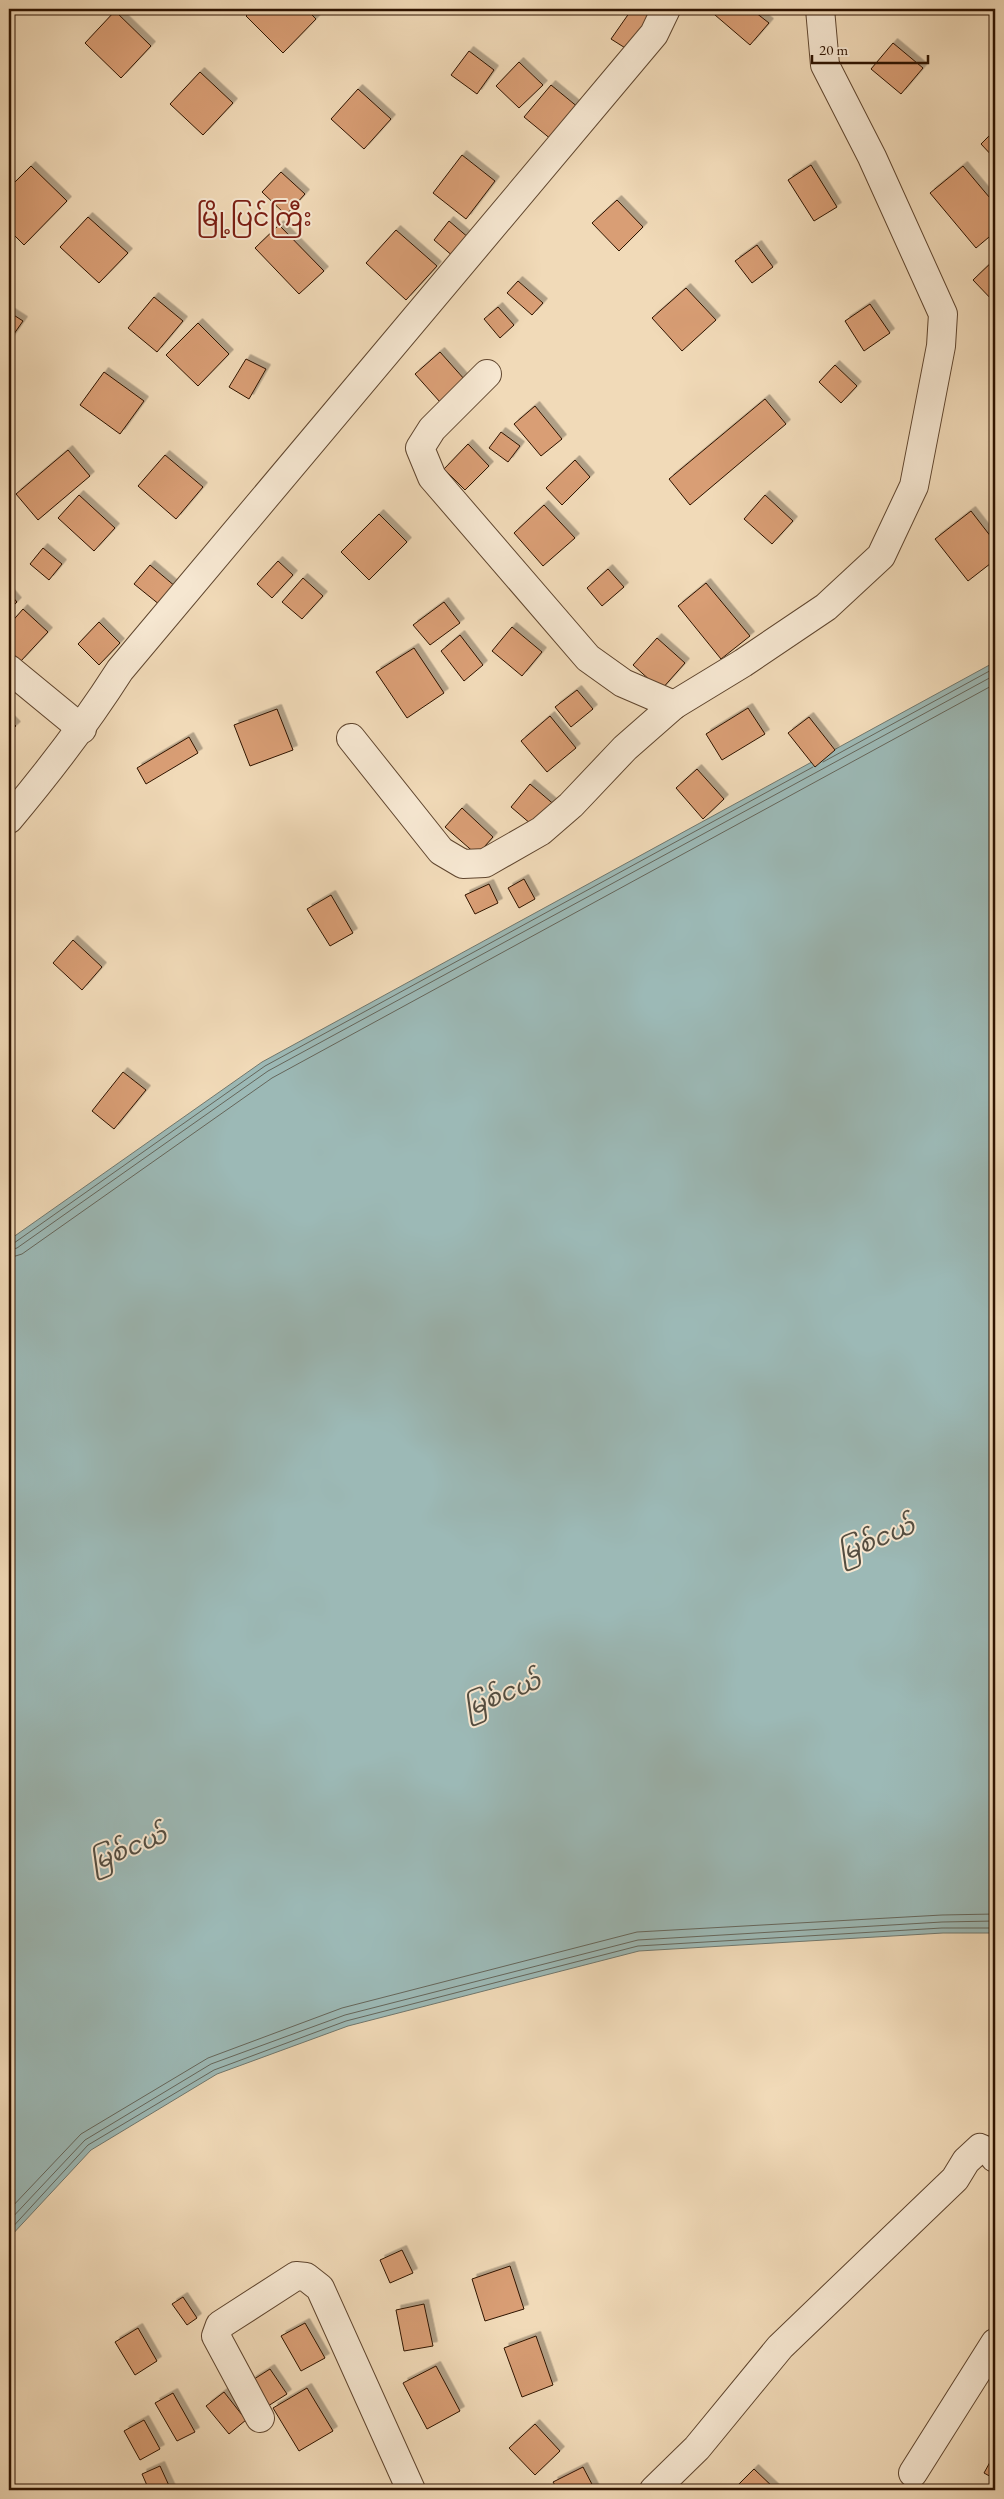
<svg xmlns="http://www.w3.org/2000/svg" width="1004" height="2499" font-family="'EB Garamond','Noto Sans Myanmar',serif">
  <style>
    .water { fill: #9cb9b6; stroke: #70776d }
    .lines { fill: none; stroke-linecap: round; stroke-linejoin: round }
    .shore { stroke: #65665b; stroke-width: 1 }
    .building { fill: #d99e74; stroke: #2e1300; filter: url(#shadow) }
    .minor-casing { stroke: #5f452e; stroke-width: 30 }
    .minor { stroke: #f6e7d1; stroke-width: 28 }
    .labels { text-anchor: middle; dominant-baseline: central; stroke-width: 4; stroke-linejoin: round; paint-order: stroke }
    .water-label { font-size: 24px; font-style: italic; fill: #544d40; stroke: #f6e7d1 }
    .quarter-label { font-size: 25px; fill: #7a1f14; stroke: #f6e7d1 }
  </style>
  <defs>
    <filter id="shadow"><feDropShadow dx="4.5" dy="-4.5" stdDeviation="0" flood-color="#0004"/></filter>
  </defs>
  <rect width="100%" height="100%" fill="#f1dab8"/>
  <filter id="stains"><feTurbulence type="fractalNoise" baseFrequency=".004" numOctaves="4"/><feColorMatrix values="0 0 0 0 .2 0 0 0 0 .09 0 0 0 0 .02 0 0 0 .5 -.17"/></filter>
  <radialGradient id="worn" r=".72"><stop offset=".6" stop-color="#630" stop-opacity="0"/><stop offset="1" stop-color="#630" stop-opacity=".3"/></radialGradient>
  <polygon class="water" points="995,662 995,1933 943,1933 639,1951 348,2026 217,2074 91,2150 9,2238 9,1240 262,1062"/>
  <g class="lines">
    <g class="shore">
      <polyline points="823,762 995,668"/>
      <polyline points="9,1244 14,1243 265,1066 813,767"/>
      <polyline points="9,1250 17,1248 268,1071 995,675"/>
      <polyline points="9,1258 22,1254 272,1078 995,684"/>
      <polyline points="9,2210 81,2134 208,2058 342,2008 637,1932 942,1915 995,1914"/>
      <polyline points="9,2221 85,2140 211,2064 345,2015 638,1940 942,1922 995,1921"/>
      <polyline points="9,2231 88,2145 214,2070 346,2021 638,1946 942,1928 995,1928"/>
    </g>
  </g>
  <g class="building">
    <polygon points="253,9 306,9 316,19 283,53 246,16"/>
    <polygon points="632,9 658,9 630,51 611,39"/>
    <polygon points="708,9 751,9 769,23 750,45"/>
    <polygon points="115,11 151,46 121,78 85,43"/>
    <polygon points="893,43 923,68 901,94 871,69"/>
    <polygon points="469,51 494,70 477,94 451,75"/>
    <polygon points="519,62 543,85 519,108 496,86"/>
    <polygon points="200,72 233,103 203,135 170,104"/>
    <polygon points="551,85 579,108 552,140 524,117"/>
    <polygon points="358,89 391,119 364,149 331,119"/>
    <polygon points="995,130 995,159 981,144"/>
    <polygon points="462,155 495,181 466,219 433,193"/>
    <polygon points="811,165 837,207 814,221 788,180"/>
    <polygon points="31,166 67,201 24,245 9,230 9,188"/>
    <polygon points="963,166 995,204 995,232 976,248 930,193"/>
    <polygon points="281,172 305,194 286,215 262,192"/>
    <polygon points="617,200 643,227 619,251 592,223"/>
    <polygon points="88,217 128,253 99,283 60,247"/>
    <polygon points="449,221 469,238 454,257 434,240"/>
    <polygon points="279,225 324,271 299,294 255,248"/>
    <polygon points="396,230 437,266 406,300 366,263"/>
    <polygon points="757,245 773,267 752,283 735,261"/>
    <polygon points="995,259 995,303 973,280"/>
    <polygon points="518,281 543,303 532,315 507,293"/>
    <polygon points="686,288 716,320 682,351 652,318"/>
    <polygon points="154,297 183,321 157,352 128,328"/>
    <polygon points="870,304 890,333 864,351 845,321"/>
    <polygon points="498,307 514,325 500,338 484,319"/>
    <polygon points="9,312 23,321 9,341"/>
    <polygon points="198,323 229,354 198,386 166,355"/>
    <polygon points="440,352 465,380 440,402 415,374"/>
    <polygon points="246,359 266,369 249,399 229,387"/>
    <polygon points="835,365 857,386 841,403 819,382"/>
    <polygon points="104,372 144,401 120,434 80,405"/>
    <polygon points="765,399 786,424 690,505 669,479"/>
    <polygon points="535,406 562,439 541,456 514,424"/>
    <polygon points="501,432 520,446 508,462 489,448"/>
    <polygon points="468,444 489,466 465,490 444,469"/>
    <polygon points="68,450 90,476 38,520 16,494"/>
    <polygon points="165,455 203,487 176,519 138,486"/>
    <polygon points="575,460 590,477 562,505 546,488"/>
    <polygon points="79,495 115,528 94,551 58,518"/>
    <polygon points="765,495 793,521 772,544 744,519"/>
    <polygon points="544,505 575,538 543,566 514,533"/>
    <polygon points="971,511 995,542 995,560 968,581 935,539"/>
    <polygon points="379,514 407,542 369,580 341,552"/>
    <polygon points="43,548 62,564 49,580 30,564"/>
    <polygon points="278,561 293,575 272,598 257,584"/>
    <polygon points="150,565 176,587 160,605 134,584"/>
    <polygon points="608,569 624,587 602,606 587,588"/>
    <polygon points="303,578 323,596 302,619 282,602"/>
    <polygon points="706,583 750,636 721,659 678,606"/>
    <polygon points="9,593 17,602 9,610"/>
    <polygon points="444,602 460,623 430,645 413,625"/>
    <polygon points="23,609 48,632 20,662 9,652 9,625"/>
    <polygon points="99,622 120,643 99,665 78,644"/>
    <polygon points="512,627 542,652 522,676 492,651"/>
    <polygon points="460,635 483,665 464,681 441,651"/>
    <polygon points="657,638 685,663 661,690 633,665"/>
    <polygon points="414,648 444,693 407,718 376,672"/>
    <polygon points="577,690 593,709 571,727 555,707"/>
    <polygon points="748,708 765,734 722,760 706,734"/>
    <polygon points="277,709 293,750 250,766 234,725"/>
    <polygon points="550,716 576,748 547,772 521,741"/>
    <polygon points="809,717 835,750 815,767 788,733"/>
    <polygon points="9,719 16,726 9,732"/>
    <polygon points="189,737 198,753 146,784 137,768"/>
    <polygon points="697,769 724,799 703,819 676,788"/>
    <polygon points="530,784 557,807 538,830 511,807"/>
    <polygon points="462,808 493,837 477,855 445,827"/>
    <polygon points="524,879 535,899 519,908 508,888"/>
    <polygon points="489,884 498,903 475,914 465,895"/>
    <polygon points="331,895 353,933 330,946 307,909"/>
    <polygon points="73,940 102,967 82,990 53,963"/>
    <polygon points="123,1072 146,1090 114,1129 92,1111"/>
    <polygon points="402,2250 413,2273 390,2283 380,2260"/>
    <polygon points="510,2266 524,2309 485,2321 472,2279"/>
    <polygon points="183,2297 197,2318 187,2325 172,2304"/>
    <polygon points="424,2304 433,2346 404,2351 396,2310"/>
    <polygon points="305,2323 325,2358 301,2371 281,2336"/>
    <polygon points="138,2328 157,2361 135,2375 115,2342"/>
    <polygon points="536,2336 553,2385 522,2397 504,2348"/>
    <polygon points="436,2366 460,2411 427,2429 403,2383"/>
    <polygon points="270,2369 287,2394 268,2406 251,2381"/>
    <polygon points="307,2388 333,2431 299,2451 273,2408"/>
    <polygon points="224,2392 246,2420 229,2434 206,2406"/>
    <polygon points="173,2393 195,2432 177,2441 155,2403"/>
    <polygon points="144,2420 160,2449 140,2460 124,2431"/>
    <polygon points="535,2424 560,2451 535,2475 509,2448"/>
    <polygon points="995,2453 995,2479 984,2473"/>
    <polygon points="160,2466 171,2490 149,2490 142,2474"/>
    <polygon points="583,2467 595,2490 558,2490 553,2482"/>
    <polygon points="754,2469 776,2490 733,2490"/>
  </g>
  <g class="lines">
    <defs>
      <g id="minor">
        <polyline points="487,374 432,429 420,448 432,477 588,658 623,683 674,705"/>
        <polyline points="9,669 82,729"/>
        <polyline points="351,738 441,851 463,864 485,863 541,831 571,805 625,748 674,705 743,663 826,607 881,556 914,486 941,346 943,314 872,157 825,65 820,9"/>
        <path d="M9,819C51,769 85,725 120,670L654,34L666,9"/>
        <polyline points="260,2418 216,2336 220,2325 296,2276 306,2277 320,2288 411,2490"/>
        <polyline points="913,2473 995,2343"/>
        <polyline points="654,2490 697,2448 780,2347 955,2179 966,2161 980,2148 994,2154 995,2158"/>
      </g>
    </defs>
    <use href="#minor" class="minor-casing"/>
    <use href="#minor" class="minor"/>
  </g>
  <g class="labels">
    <g class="water-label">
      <text transform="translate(876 1539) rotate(-22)">မြစ်ငယ်</text>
      <text transform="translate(502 1694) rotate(-22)">မြစ်ငယ်</text>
      <text transform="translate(128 1848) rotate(-22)">မြစ်ငယ်</text>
    </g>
    <g class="quarter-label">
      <text x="254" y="217">မြို့ပြင်ကြီး</text>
    </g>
  </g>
  <rect width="1004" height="2499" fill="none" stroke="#f1dab8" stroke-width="30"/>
  <rect x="10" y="10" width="984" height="2479" fill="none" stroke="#2e1300" stroke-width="2.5"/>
  <rect x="15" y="15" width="974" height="2469" fill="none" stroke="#2e1300"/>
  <path d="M812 55v8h116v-8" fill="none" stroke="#2e1300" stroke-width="2.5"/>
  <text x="819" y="55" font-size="15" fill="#2e1300" stroke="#f6e7d1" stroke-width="4" paint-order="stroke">20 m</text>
  <rect width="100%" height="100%" filter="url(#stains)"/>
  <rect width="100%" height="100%" fill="url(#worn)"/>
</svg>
